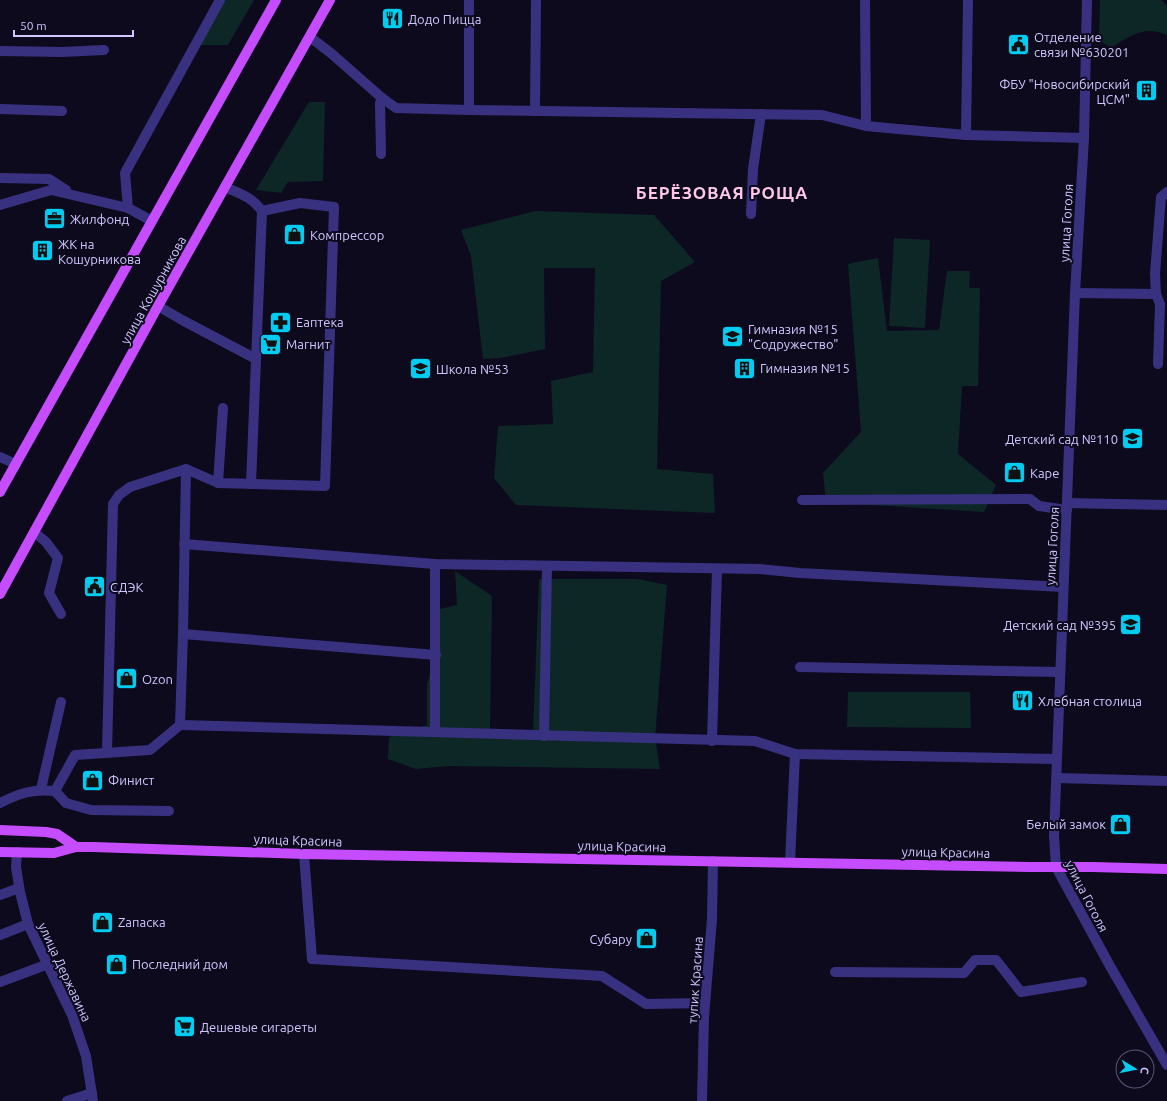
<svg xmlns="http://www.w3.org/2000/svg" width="1167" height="1101" font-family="Ubuntu,sans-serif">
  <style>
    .green { fill: #0d2727 }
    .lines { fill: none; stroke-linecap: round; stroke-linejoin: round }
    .minor { stroke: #383180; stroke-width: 10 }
    .major { stroke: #c64dff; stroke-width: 10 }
    .labels { text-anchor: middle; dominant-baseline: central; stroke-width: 4; stroke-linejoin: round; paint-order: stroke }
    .poi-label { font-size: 13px; fill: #d0c6ff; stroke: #0e0a1d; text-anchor: start }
    .street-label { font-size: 13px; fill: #d0c6ff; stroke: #0e0a1d }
    .district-label { font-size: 17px; font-weight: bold; letter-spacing: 1px; fill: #ffc8e8; stroke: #0e0a1d }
  </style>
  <rect width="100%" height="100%" fill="#0e0a1d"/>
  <g class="green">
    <polygon points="224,0 254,0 228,45 198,45"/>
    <path d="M1100,0H1162L1167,7V35C1144,25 1130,36 1111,48L1099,40Z"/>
    <polygon points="309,102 325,102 323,181 288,182 281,193 256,190"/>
    <polygon points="535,211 654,215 695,262 661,281 657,469 713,474 715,513 516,505 494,478 498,426 553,424 551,381 593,372 595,268 544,268 545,349 500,358 483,359 471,256 461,230"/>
    <polygon points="894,238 930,240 925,328 889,326"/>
    <polygon points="878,258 887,331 939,330 947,271 970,271 969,288 980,288 978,386 962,386 958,454 996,485 984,512 826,502 823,473 861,432 848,264"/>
    <polygon points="455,571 492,596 490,730 533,733 539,579 637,579 667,585 655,738 660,769 449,766 416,769 388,759 389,737 427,725 427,684 437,649 440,609 457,605"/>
    <polygon points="848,692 970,692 971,728 847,727"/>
  </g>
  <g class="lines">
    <g class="minor">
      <polyline points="469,0 469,110"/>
      <polyline points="865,0 866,126"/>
      <polyline points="1087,0 1084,138 1075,293 1054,836 1056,867 1110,966 1167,1065"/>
      <polyline points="310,37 332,54 382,98 396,108 469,110 822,115 866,126 898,129 966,135 1084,138"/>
      <polyline points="0,51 62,52 104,50"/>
      <polyline points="0,109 62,111"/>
      <polyline points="535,111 536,0"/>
      <polyline points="966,135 968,0"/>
      <polyline points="381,154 380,103 382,98"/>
      <polyline points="0,178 49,179 66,190"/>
      <polyline points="0,205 51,190 128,208"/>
      <polyline points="751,214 753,169 761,114"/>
      <polyline points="152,221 128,208 125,173 220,0"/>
      <polyline points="1075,293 1156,294"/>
      <polyline points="158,306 182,320 256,359"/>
      <polyline points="1158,364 1160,304 1156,294 1155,274 1161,197 1167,192"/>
      <polyline points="0,457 16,464"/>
      <polyline points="186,469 183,634 180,725 755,741 795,754 1057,759"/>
      <polyline points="218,483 223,408"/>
      <polyline points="251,484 262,211"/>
      <polyline points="802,500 1030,499 1039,506 1067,510"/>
      <polyline points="1067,503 1167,505"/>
      <polyline points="34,532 46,542 58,558 49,593 61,614"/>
      <polyline points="184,544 435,564 760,569 800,573 1063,587"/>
      <polyline points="183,634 436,655"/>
      <polyline points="800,667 1060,672"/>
      <polyline points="435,732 435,564"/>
      <polyline points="544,736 547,566"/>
      <polyline points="712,741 717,569"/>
      <path d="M107,753L113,504L119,495L130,487L186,469L218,483L325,486L334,207L300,203L262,211C252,197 241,194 225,187"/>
      <polyline points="1057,778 1167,781"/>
      <polyline points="41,789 61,702"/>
      <polyline points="55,791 66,803 91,810 169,811"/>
      <path d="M0,803C20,793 32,789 55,791L75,755L150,750L180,725"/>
      <polyline points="17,852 16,867 20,892 28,924 72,1015 86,1056 93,1101"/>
      <polyline points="304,854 312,959 602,976 646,1004 705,1003"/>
      <polyline points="790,862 795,754"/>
      <polyline points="0,895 19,888"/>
      <polyline points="0,935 28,924"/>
      <polyline points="835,972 964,973 975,960 996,960 1021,992 1082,982"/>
      <polyline points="0,982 48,964"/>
      <polyline points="67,1101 92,1093"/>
      <polyline points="702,1101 704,1017 712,919 713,861"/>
    </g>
    <g class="major">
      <polyline points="0,492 276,0"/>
      <polyline points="0,594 158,306 330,0"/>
      <polyline points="0,830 46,832 57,834 76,847"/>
      <polyline points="0,852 54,853 76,847 93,847 304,854 1029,867 1093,867 1167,869"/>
    </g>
  </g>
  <defs>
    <symbol id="restaurant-square" viewBox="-11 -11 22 22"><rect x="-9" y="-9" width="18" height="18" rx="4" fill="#00ccf1" stroke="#0e0a1d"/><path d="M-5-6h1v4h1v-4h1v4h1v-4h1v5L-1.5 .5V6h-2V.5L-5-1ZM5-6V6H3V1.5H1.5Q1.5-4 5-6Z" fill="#111"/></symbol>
    <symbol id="civic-square" viewBox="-11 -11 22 22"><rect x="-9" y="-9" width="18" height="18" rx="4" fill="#00ccf1" stroke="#0e0a1d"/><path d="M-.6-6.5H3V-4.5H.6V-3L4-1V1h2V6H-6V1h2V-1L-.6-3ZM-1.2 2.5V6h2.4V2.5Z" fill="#111"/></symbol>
    <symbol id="building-square" viewBox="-11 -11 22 22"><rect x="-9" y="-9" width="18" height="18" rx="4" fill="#00ccf1" stroke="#0e0a1d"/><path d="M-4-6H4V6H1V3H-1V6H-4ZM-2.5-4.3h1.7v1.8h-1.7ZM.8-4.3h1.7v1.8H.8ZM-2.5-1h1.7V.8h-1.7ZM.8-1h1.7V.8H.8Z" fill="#111"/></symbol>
    <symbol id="office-square" viewBox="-11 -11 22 22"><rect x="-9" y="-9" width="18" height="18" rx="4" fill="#00ccf1" stroke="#0e0a1d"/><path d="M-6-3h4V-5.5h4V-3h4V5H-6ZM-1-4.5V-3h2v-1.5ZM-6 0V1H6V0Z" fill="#111"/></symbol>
    <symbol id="shop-square" viewBox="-11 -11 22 22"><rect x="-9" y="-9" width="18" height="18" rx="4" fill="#00ccf1" stroke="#0e0a1d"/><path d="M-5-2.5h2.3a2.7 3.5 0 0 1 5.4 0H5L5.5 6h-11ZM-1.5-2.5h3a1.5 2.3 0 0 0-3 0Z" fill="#111"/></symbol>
    <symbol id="pharmacy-square" viewBox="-11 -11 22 22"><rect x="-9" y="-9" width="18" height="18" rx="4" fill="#00ccf1" stroke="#0e0a1d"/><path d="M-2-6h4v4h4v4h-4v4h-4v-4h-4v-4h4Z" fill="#111"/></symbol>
    <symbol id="school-square" viewBox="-11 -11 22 22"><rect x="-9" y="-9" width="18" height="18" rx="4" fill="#00ccf1" stroke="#0e0a1d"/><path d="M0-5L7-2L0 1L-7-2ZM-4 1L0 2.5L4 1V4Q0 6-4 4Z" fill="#111"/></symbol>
    <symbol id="supermarket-square" viewBox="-11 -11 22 22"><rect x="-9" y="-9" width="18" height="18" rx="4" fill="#00ccf1" stroke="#0e0a1d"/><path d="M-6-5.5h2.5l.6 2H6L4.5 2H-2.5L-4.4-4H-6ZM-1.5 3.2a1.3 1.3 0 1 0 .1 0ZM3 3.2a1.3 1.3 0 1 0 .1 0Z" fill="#111"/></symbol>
  </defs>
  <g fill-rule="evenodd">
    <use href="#restaurant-square" x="380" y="6" width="25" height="25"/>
    <use href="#civic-square" x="1006" y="32" width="25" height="25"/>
    <use href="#building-square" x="1134" y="78" width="25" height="25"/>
    <use href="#office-square" x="42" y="206" width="25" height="25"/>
    <use href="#shop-square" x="282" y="222" width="25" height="25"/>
    <use href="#building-square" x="30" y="238" width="25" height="25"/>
    <use href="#pharmacy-square" x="268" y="310" width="25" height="25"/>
    <use href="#school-square" x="720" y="324" width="25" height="25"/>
    <use href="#supermarket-square" x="258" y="332" width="25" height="25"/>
    <use href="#building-square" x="732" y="356" width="25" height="25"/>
    <use href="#school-square" x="408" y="356" width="25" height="25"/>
    <use href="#school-square" x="1120" y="426" width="25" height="25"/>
    <use href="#shop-square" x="1002" y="460" width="25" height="25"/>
    <use href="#civic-square" x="82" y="574" width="25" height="25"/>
    <use href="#school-square" x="1118" y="612" width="25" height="25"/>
    <use href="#shop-square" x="114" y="666" width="25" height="25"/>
    <use href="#restaurant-square" x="1010" y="688" width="25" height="25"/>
    <use href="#shop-square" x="80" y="768" width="25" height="25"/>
    <use href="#shop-square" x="1108" y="812" width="25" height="25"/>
    <use href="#shop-square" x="90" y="910" width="25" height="25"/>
    <use href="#shop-square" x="634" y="926" width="25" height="25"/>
    <use href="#shop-square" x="104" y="952" width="25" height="25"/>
    <use href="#supermarket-square" x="172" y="1014" width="25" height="25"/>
  </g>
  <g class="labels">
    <g class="poi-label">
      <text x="408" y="19">Додо Пицца</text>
      <text x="1034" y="37">Отделение<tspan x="1034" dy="15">связи №630201</tspan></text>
      <text x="1130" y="84" text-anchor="end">ФБУ "Новосибирский<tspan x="1130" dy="15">ЦСМ"</tspan></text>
      <text x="70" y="219">Жилфонд</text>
      <text x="310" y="235">Компрессор</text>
      <text x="58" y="244">ЖК на<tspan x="58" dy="15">Кошурникова</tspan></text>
      <text x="296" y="322">Еаптека</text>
      <text x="748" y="329">Гимназия №15<tspan x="748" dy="15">"Содружество"</tspan></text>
      <text x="286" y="344">Магнит</text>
      <text x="760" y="368">Гимназия №15</text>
      <text x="436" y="369">Школа №53</text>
      <text x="1118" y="439" text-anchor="end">Детский сад №110</text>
      <text x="1030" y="473">Каре</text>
      <text x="110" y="587">СДЭК</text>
      <text x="1116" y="625" text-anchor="end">Детский сад №395</text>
      <text x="142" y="679">Ozon</text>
      <text x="1038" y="701">Хлебная столица</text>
      <text x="108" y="780">Финист</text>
      <text x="1106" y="824" text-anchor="end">Белый замок</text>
      <text x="118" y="922">Zапаска</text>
      <text x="632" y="939" text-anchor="end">Субару</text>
      <text x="132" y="964">Последний дом</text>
      <text x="200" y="1027">Дешевые сигареты</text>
    </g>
    <g class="street-label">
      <text transform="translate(1066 223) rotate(-87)">улица Гоголя</text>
      <text transform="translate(153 290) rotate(-61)">улица Кошурникова</text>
      <text transform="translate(1052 546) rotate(-87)">улица Гоголя</text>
      <text transform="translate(298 840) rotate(2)">улица Красина</text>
      <text transform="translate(622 846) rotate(1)">улица Красина</text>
      <text transform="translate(946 852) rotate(1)">улица Красина</text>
      <text transform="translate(1087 896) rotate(63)">улица Гоголя</text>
      <text transform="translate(65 972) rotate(65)">улица Державина</text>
      <text transform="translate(695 980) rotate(-86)">тупик Красина</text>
    </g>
    <g class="district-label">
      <text x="722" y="192">БЕРЁЗОВАЯ РОЩА</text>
    </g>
  </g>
  <g transform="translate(1135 1069) rotate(100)"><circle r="19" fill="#0e0a1d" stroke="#5c5577"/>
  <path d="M0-3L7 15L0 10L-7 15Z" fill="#00ccf1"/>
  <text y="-6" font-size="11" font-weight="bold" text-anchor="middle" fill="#d0c6ff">С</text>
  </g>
  <path d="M14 30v6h119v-6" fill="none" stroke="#d0c6ff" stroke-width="2"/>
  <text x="20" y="30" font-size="12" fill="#d0c6ff" stroke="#0e0a1d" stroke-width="3" paint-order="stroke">50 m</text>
</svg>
